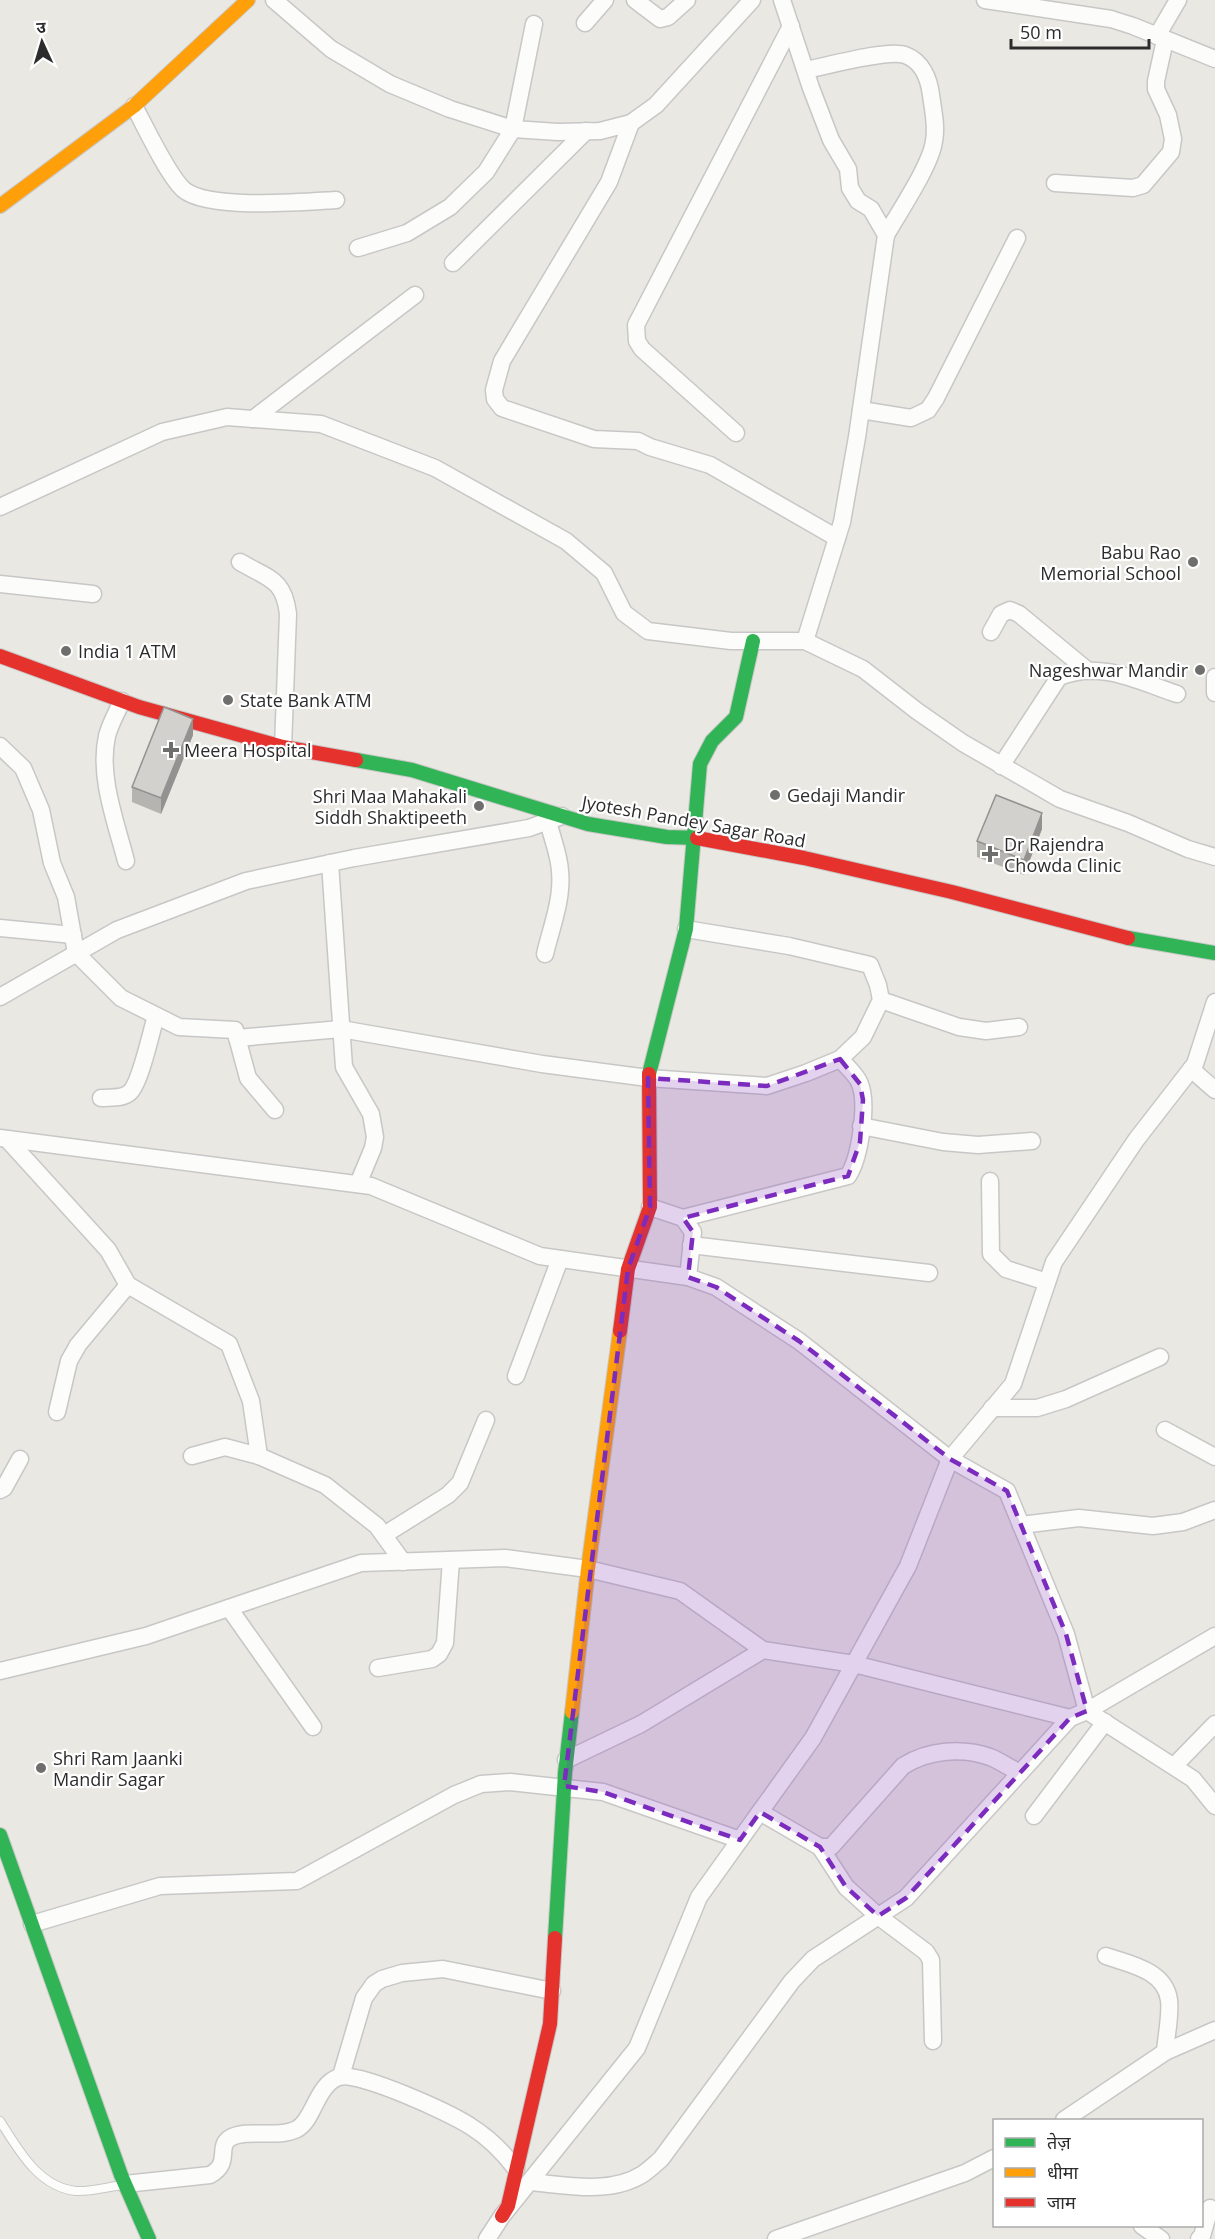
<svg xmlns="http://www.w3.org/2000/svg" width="1215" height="2239" font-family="'Open Sans','Noto Sans Devanagari',sans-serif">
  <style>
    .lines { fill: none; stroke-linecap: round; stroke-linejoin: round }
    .lane-casing { stroke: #c8c7c7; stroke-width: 10 }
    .street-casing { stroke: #c8c7c7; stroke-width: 19 }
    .fast-casing { stroke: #c8c7c7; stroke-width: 16 }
    .slow-casing { stroke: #c8c7c7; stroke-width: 16 }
    .jam-casing { stroke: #c8c7c7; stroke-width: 16 }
    .lane { stroke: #fcfcfb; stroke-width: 8 }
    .street { stroke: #fcfcfb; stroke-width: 16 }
    .fast { stroke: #30b455; stroke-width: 14 }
    .slow { stroke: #ff9f0a; stroke-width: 14 }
    .jam { stroke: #e5322d; stroke-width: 14 }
    .wall { fill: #b5b4b0 }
    .shaded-wall { fill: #949290 }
    .building { fill: #d3d1cd; stroke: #949290; stroke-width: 1.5 }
    .marked { fill: #7b2cbf; fill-opacity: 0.2; stroke: #7b2cbf; stroke-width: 4.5; stroke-dasharray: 12 8; stroke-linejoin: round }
    .poi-dot { fill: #6e6e6c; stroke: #fff; stroke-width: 2 }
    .labels { text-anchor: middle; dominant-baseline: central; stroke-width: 4.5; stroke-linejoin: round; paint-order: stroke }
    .poi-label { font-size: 18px; fill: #2c2c2c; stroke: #fff; text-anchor: start }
    .street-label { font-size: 18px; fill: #2c2c2c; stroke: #fff }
  </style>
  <rect width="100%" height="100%" fill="#eae8e2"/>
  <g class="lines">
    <defs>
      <path id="lane" d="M0,2121C18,2149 38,2187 76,2191C90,2192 107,2187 122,2185"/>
      <g id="street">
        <polyline points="274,0 331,49 390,84 450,109 513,129 558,132 600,131 631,123 656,105 752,0"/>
        <polyline points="635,0 660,19 668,17 687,0"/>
        <polyline points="782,0 811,88 831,140 848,169 850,188 858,201 871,209 886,235 857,437 842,522 805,641"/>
        <polyline points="985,0 1111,19 1133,26 1215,59"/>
        <polyline points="585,23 605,0"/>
        <polyline points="1157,36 1178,0"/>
        <path d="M806,70C827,66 887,49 905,55C922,61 929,79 931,95C933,110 937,126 934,141C931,165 899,212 886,235"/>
        <path d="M134,106C145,126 168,176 184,190C209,210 303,202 336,200"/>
        <polyline points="631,123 609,182 502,361 494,390 495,399 502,408 594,439 638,441 650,447 710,465 837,538"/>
        <polyline points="1055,183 1133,188 1143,185 1171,152 1173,139 1168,115 1156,89 1156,81 1165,40"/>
        <polyline points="358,248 407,233 450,207 486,172 513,129 534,24"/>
        <polyline points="453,263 586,131"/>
        <polyline points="861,410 911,418 928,410 936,398 1017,238"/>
        <polyline points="253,419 415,295"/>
        <polyline points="736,433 642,349 637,341 636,325 791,26"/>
        <polyline points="0,507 162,432 227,417 321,424 435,468 566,541 604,573 624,613 648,631 731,641 805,641 863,669 917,711 963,743 1060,799 1128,823 1188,849 1215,857"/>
        <path d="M240,562C269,579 284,579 288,614L283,747"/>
        <polyline points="0,584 93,594"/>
        <polyline points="991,632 1001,614 1010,610 1019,614 1087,670"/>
        <polyline points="1215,677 1215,693"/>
        <path d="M122,701C117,712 110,724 107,736C98,776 116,822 126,861"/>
        <polyline points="0,746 23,768 41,810 52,863 66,897 76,953 121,998 179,1027 235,1030 248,1078 275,1110"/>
        <path d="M1001,766L1059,677C1100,660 1138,681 1177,694"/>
        <polyline points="330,863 344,1067 371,1114 375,1137 373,1148 358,1184"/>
        <polyline points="0,928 73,935"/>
        <path d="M545,954C551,928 563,899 560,871C559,854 552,838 548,821"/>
        <polyline points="0,997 117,930 246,881 354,858 529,828 562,816"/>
        <polyline points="881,1000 959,1027 986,1031 1019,1027"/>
        <polyline points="237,1038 341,1029 542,1064 648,1078 767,1086 806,1073 840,1059 863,1037 881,1000 878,985 870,965 789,946 686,929"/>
        <polyline points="1191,1069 1215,1090"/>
        <path d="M101,1098C110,1097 122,1099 129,1093C140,1085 151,1032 156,1016"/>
        <polyline points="861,1126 943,1142 978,1145 1032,1141"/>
        <polyline points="0,1138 371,1186 540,1256 688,1277 716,1287 799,1341 950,1459 1007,1491 1066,1634 1087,1711 1193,1779 1215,1806"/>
        <polyline points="7,1139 108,1250 128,1285 229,1344 251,1401 259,1456"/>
        <polyline points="990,1181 991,1254 1006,1269 1047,1282"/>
        <polyline points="650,1207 683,1218 693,1232 688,1277"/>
        <path d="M683,1218L848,1176C860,1158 868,1104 860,1084C857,1075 846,1066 840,1059"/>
        <polyline points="691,1245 929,1273"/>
        <polyline points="516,1376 560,1259"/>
        <polyline points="992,1408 1037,1408 1066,1399 1160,1357"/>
        <polyline points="57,1412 69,1361 78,1345 128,1285"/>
        <polyline points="1165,1430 1215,1457"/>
        <polyline points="192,1456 225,1447 259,1456 325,1485 377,1526 403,1562"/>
        <polyline points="0,1490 4,1488 20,1459"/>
        <polyline points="1021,1525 1079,1518 1153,1526 1183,1522 1215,1510"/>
        <polyline points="384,1535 448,1495 460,1483 486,1420"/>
        <polyline points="229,1608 313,1727"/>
        <polyline points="378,1668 432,1659 439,1654 445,1643 451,1560"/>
        <polyline points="0,1671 146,1636 361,1563 505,1558 588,1569 680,1591 763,1650 854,1664 1070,1718 1087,1711 1215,1636"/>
        <polyline points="566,1760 641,1724 763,1650"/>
        <polyline points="1174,1766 1215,1724"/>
        <path d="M760,1812L820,1847H831L903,1766C928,1750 962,1747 990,1757C1000,1761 1010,1768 1020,1773"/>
        <polyline points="1034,1816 1105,1722"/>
        <polyline points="820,1847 846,1887 878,1916 926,1952 931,1960 933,2041"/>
        <polyline points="32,1924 160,1886 297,1881 454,1795 481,1784 510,1782 603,1792 740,1840"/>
        <path d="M1106,1956C1129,1964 1165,1970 1169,2000C1171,2014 1166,2037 1165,2052"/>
        <polyline points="341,2076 364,1998 374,1984 382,1979 402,1973 443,1969 552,1991"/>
        <polyline points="1064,2120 1165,2052 1215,2030"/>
        <path d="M530,2182C566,2185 610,2195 643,2174C649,2170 655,2164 661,2159L792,1981L813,1959L906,1898L1070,1718"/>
        <path d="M125,2184L210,2175C232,2163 216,2147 230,2138C248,2128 277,2139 297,2129C314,2120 316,2085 339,2077C359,2071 450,2113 470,2126C488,2137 503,2152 516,2169"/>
        <polyline points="1142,2226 1161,2239"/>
        <polyline points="487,2239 502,2216 637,2048 699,1897 813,1738 908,1566 950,1459 1013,1384 1054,1262 1136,1140 1195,1064 1215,1002"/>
        <polyline points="776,2239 965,2173 994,2158"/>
        <polyline points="1199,2239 1202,2236 1210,2208"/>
      </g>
      <g id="fast">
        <polyline points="356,760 412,770 588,824 667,837 697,838"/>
        <polyline points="1128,938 1215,953"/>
        <polyline points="649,1074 686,929 700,764 712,741 736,717 753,641"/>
        <polyline points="0,1835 121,2175 149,2239"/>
        <polyline points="555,1938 565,1773 572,1712"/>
      </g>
      <g id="slow">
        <polyline points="0,206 134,106 248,0"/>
        <polyline points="572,1712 588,1569 620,1331"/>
      </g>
      <g id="jam">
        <polyline points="0,656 139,707 283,747 356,760"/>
        <polyline points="697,838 804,858 952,892 1128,938"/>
        <polyline points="620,1331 628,1269 650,1207 649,1074"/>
        <polyline points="502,2216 508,2206 550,2024 555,1938"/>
      </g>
    </defs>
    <use href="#lane" class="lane-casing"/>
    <use href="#street" class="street-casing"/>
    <use href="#fast" class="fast-casing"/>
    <use href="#slow" class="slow-casing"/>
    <use href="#jam" class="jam-casing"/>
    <use href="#lane" class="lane"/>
    <use href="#street" class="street"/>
    <use href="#fast" class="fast"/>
    <use href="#slow" class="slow"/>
    <use href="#jam" class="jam"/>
  </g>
  <g class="wall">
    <polygon points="193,735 161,814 132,802 132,787"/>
    <polygon points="1042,829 1024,875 977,857 977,841"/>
  </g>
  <g class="shaded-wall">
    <polygon points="193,719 193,735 161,814 161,798"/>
    <polygon points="1042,813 1042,829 1024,875 1024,860"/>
  </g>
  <g class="building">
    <polygon points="164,707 193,719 161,798 132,787"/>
    <polygon points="996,795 1042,813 1024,860 977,841"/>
  </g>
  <path class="marked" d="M840,1059L860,1084L863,1100L860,1142L848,1176L683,1218L693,1232L688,1277L716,1287L799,1341L950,1459L1007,1491L1066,1634L1087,1711L1070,1718L906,1898L878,1916L846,1887L820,1847L760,1812L740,1840L603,1792L564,1786L628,1269L650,1207L648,1078L767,1086Z"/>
  <g class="poi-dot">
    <circle cx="1193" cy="562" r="6"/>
    <circle cx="66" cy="651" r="6"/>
    <circle cx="1200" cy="670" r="6"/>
    <circle cx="228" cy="700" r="6"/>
    <path d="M168 741h6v6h6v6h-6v6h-6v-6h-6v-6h6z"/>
    <circle cx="775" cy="795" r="6"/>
    <circle cx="479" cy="806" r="6"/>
    <path d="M987 845h6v6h6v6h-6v6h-6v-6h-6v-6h6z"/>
    <circle cx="41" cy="1768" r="6"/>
  </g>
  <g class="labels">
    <g class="poi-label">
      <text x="1181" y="552" text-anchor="end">Babu Rao<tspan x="1181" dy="21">Memorial School</tspan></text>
      <text x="78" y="651">India 1 ATM</text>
      <text x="1188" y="670" text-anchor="end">Nageshwar Mandir</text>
      <text x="240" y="700">State Bank ATM</text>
      <text x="184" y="750">Meera Hospital</text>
      <text x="787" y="795">Gedaji Mandir</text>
      <text x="467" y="796" text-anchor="end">Shri Maa Mahakali<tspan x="467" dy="21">Siddh Shaktipeeth</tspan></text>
      <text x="1004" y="844">Dr Rajendra<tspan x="1004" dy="21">Chowda Clinic</tspan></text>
      <text x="53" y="1758">Shri Ram Jaanki<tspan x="53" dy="21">Mandir Sagar</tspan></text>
    </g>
    <g class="street-label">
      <text transform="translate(694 821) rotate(10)">Jyotesh Pandey Sagar Road</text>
    </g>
  </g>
  <rect x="993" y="2119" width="210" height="108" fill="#ffffff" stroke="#ababab" stroke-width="1.5"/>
  <rect x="1005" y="2138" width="30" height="9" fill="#30b455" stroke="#ababab" stroke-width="1.5"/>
  <text x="1047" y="2149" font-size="18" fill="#2c2c2c">तेज़</text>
  <rect x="1005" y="2168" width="30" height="9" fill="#ff9f0a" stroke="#ababab" stroke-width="1.5"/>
  <text x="1047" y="2179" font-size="18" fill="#2c2c2c">धीमा</text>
  <rect x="1005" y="2198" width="30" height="9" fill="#e5322d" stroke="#ababab" stroke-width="1.5"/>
  <text x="1047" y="2209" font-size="18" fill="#2c2c2c">जाम</text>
  <g transform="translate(42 42) rotate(356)" stroke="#ffffff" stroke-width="4.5" paint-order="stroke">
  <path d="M0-4.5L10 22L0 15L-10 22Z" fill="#2c2c2c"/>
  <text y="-9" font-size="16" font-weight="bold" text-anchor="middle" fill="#2c2c2c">उ</text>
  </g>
  <path d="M1011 39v9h138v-9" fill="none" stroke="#2c2c2c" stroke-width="3"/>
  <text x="1020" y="39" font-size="18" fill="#2c2c2c" stroke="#ffffff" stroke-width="4.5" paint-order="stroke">50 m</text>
</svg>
